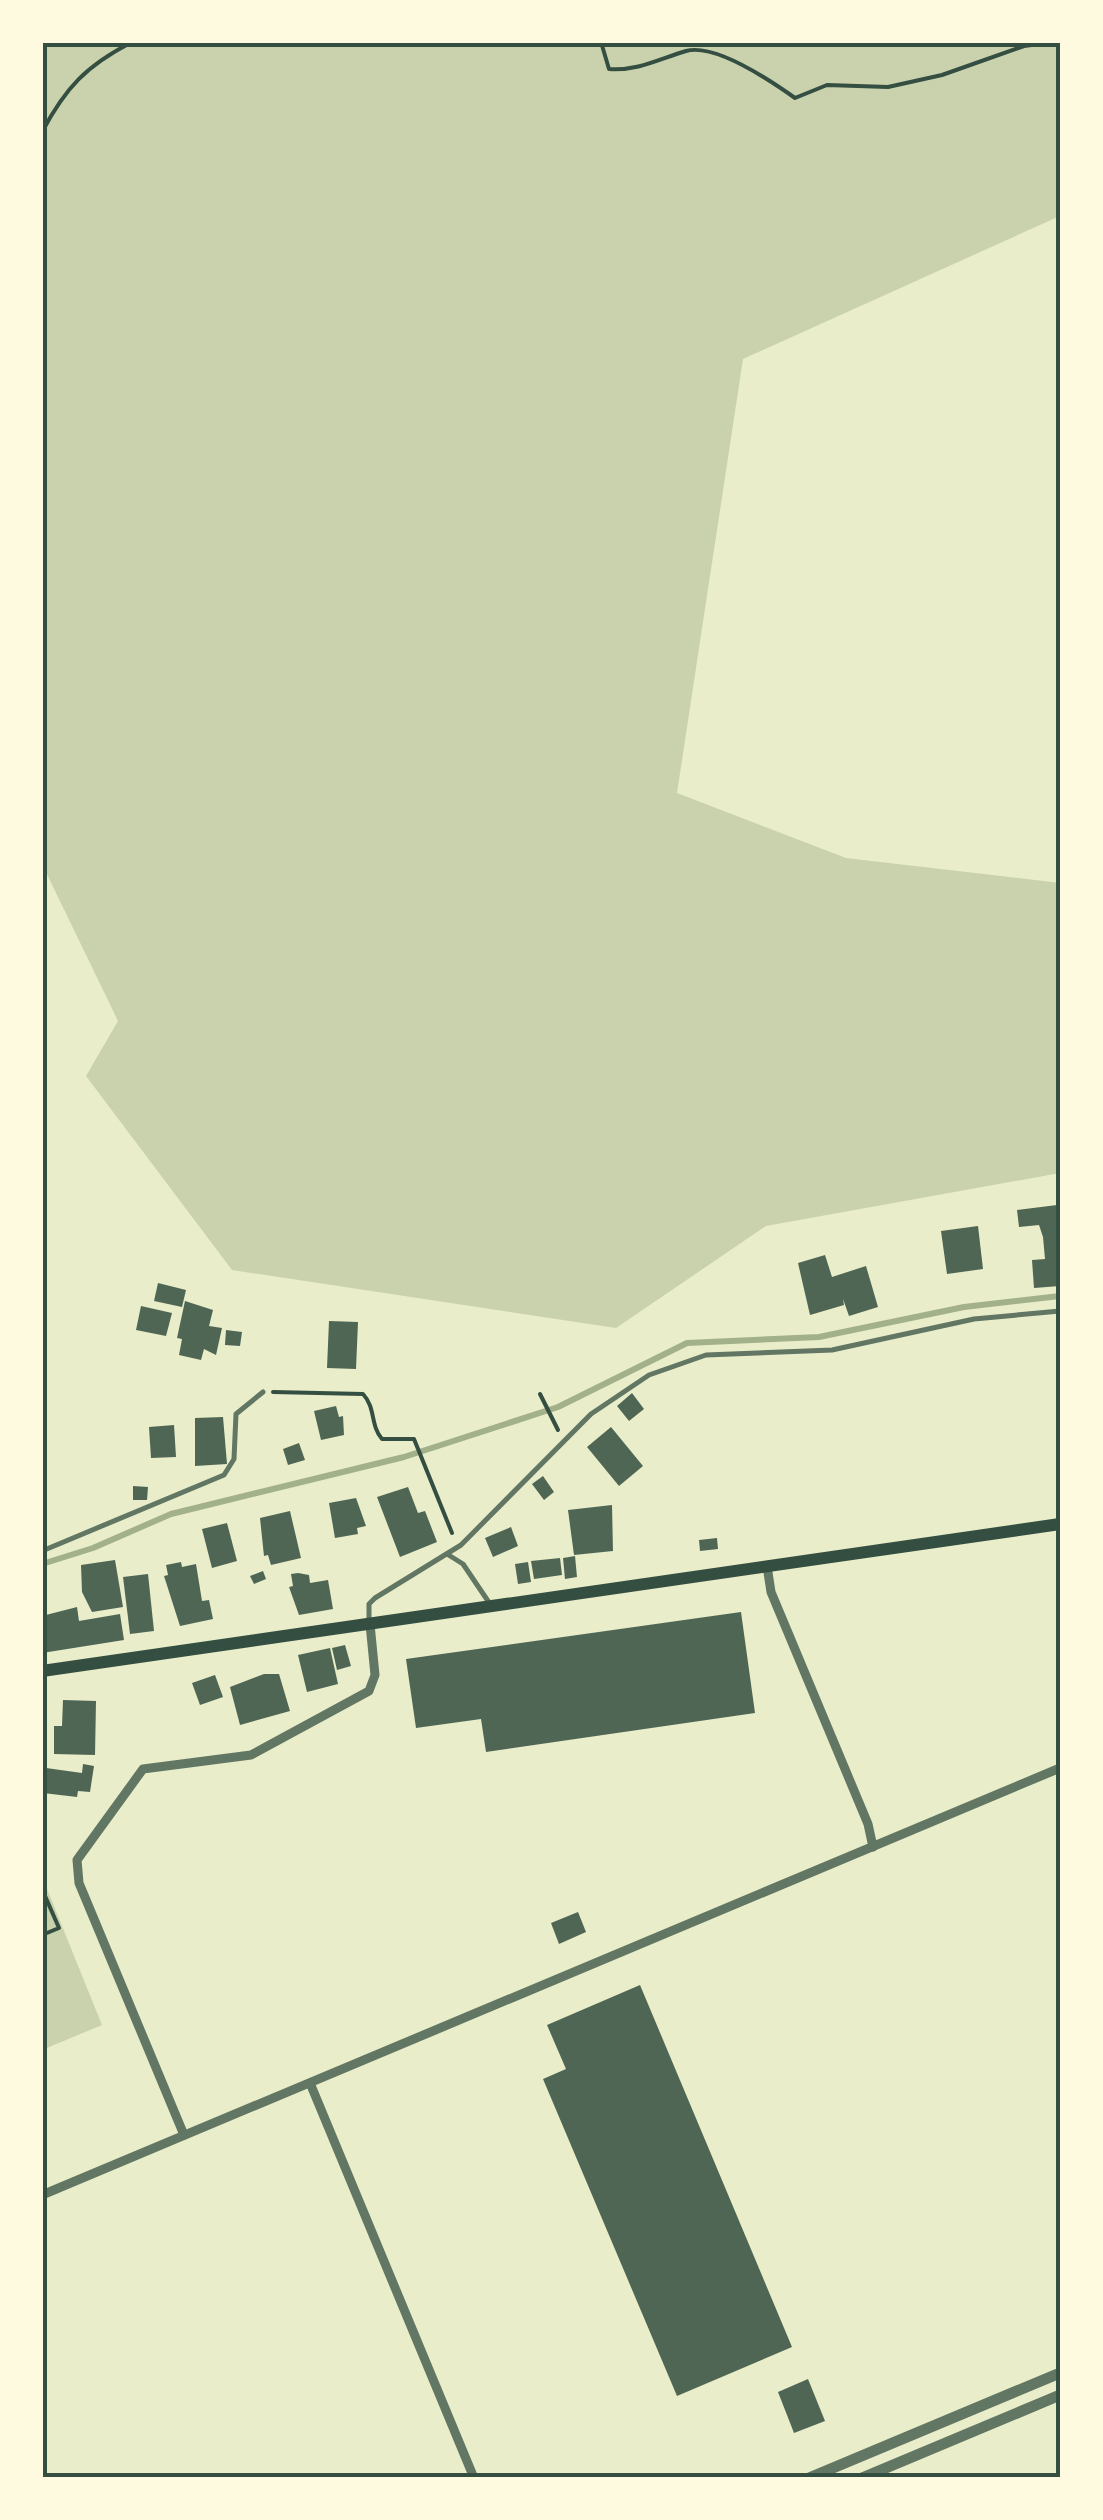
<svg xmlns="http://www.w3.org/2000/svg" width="1103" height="2520" font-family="Mulish,sans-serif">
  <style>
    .green { fill: #cad2ad }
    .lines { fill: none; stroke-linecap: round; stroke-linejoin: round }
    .stream { stroke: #a3b18a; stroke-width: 6 }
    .building { fill: #4f6655 }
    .path { stroke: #344e41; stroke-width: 4 }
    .service { stroke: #617663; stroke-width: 5 }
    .minor { stroke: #617663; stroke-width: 9 }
    .tertiary { stroke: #617663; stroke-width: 11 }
    .secondary { stroke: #344e41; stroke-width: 12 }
    .neatline { fill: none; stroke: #344e41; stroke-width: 4 }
  </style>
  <rect width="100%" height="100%" fill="#e9edc9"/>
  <g class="green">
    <polygon points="43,43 1060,43 1060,216 743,359 677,793 846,858 1060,883 1060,1173 766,1226 616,1328 232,1270 86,1076 118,1021 43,866"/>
    <polygon points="43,1879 102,2025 42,2050"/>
  </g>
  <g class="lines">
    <polyline class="stream" points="42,1564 93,1548 171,1514 404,1457 558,1407 687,1343 819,1337 964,1307 1060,1296"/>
  </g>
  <g class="building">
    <polygon points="1057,1205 1060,1286 1034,1288 1032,1260 1045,1259 1043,1237 1039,1225 1019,1227 1017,1210"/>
    <polygon points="978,1226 983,1269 947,1274 941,1231"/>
    <polygon points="825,1255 832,1277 866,1266 878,1307 849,1316 843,1299 844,1305 810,1315 798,1263"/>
    <polygon points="158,1283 186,1290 182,1307 154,1301"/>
    <polygon points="185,1301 213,1310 209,1326 222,1328 216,1355 204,1349 201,1360 179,1355 182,1339 177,1338"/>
    <polygon points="141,1306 172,1313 166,1336 136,1330"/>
    <polygon points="329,1321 358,1322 356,1369 327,1368"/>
    <polygon points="226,1330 242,1332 240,1346 225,1345"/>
    <polygon points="632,1393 644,1409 629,1421 617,1406"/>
    <polygon points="336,1406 339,1417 343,1416 344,1435 321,1440 314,1411"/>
    <polygon points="223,1417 227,1464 195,1466 195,1418"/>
    <polygon points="174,1425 176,1457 151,1458 149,1427"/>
    <polygon points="611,1427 643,1466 619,1486 587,1447"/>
    <polygon points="299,1443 305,1460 288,1465 283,1449"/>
    <polygon points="543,1476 554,1492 544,1500 532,1484"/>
    <polygon points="133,1486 148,1487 147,1500 133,1500"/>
    <polygon points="408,1487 418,1513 425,1511 437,1542 400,1557 377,1497"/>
    <polygon points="356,1498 366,1526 357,1528 358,1534 335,1538 329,1503"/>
    <polygon points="612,1505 613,1551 574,1555 568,1510"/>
    <polygon points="290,1511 301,1558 271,1565 268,1555 264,1556 260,1518"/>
    <polygon points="227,1523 237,1561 212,1568 202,1529"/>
    <polygon points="511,1527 518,1546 493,1557 485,1538"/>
    <polygon points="717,1538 718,1549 700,1551 699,1540"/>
    <polygon points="575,1556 577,1577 565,1579 563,1558"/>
    <polygon points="560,1558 562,1575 534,1579 531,1561"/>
    <polygon points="115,1560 123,1607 92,1612 82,1592 81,1565"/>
    <polygon points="181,1562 182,1567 196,1564 202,1601 209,1600 213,1619 180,1626 164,1576 168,1575 166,1565"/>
    <polygon points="528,1562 531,1582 518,1584 515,1564"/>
    <polygon points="263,1571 266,1579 254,1584 250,1576"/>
    <polygon points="298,1573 309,1575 310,1583 328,1580 333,1609 299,1615 289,1587 293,1586 291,1574"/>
    <polygon points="148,1574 154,1631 130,1634 123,1577"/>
    <polygon points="77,1607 79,1621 120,1614 124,1640 42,1653 42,1616"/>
    <polygon points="741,1612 755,1713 486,1752 481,1719 416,1728 406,1659"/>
    <polygon points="345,1645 351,1666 337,1670 332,1648"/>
    <polygon points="330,1648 338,1684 307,1692 298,1655"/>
    <polygon points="264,1674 279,1674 290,1711 240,1725 230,1687"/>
    <polygon points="215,1675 223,1697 200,1705 192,1683"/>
    <polygon points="63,1700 96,1701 95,1755 54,1754 54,1726 62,1726"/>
    <polygon points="83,1764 94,1766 90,1792 78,1791 77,1797 43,1793 46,1768 82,1773"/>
    <polygon points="578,1912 586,1932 559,1944 551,1923"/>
    <polygon points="640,1985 792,2347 677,2396 543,2079 566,2069 547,2025"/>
    <polygon points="808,2379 825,2421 794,2433 778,2392"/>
  </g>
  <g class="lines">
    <g class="path">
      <path d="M601,42L609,69C638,71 659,59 686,51C715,43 771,81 795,98L827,85L888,87L942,75L1024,46L1055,42"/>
      <path d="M42,132C66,87 86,66 132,42"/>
      <path d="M273,1392L363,1394C376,1408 370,1425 382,1439H414L452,1533"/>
      <polyline points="540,1394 558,1430"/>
      <polyline points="42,1889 59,1928 42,1935"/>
    </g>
    <g class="service">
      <polyline points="42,1551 224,1475 234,1459 236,1414 263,1392"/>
      <polyline points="447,1554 463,1564 490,1604"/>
      <polyline points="369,1621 369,1604 375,1598 461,1545 591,1414 649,1375 706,1355 832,1350 974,1319 1060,1311"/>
    </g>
    <g class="minor">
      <polyline points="767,1566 771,1592 868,1824 873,1847"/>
      <polyline points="310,2083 474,2478"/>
      <polyline points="184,2135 79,1883 77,1860 143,1769 251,1755 369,1691 375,1675 370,1624"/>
      <polyline points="42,2195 1060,1768"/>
    </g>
    <g class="tertiary">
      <polyline points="809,2478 1060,2373"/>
      <polyline points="862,2478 1060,2395"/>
    </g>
    <polyline class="secondary" points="42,1671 1060,1524"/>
  </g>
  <rect width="1103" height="2520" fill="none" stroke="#fefae0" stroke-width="90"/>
  <rect x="45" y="45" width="1013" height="2430" class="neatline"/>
</svg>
